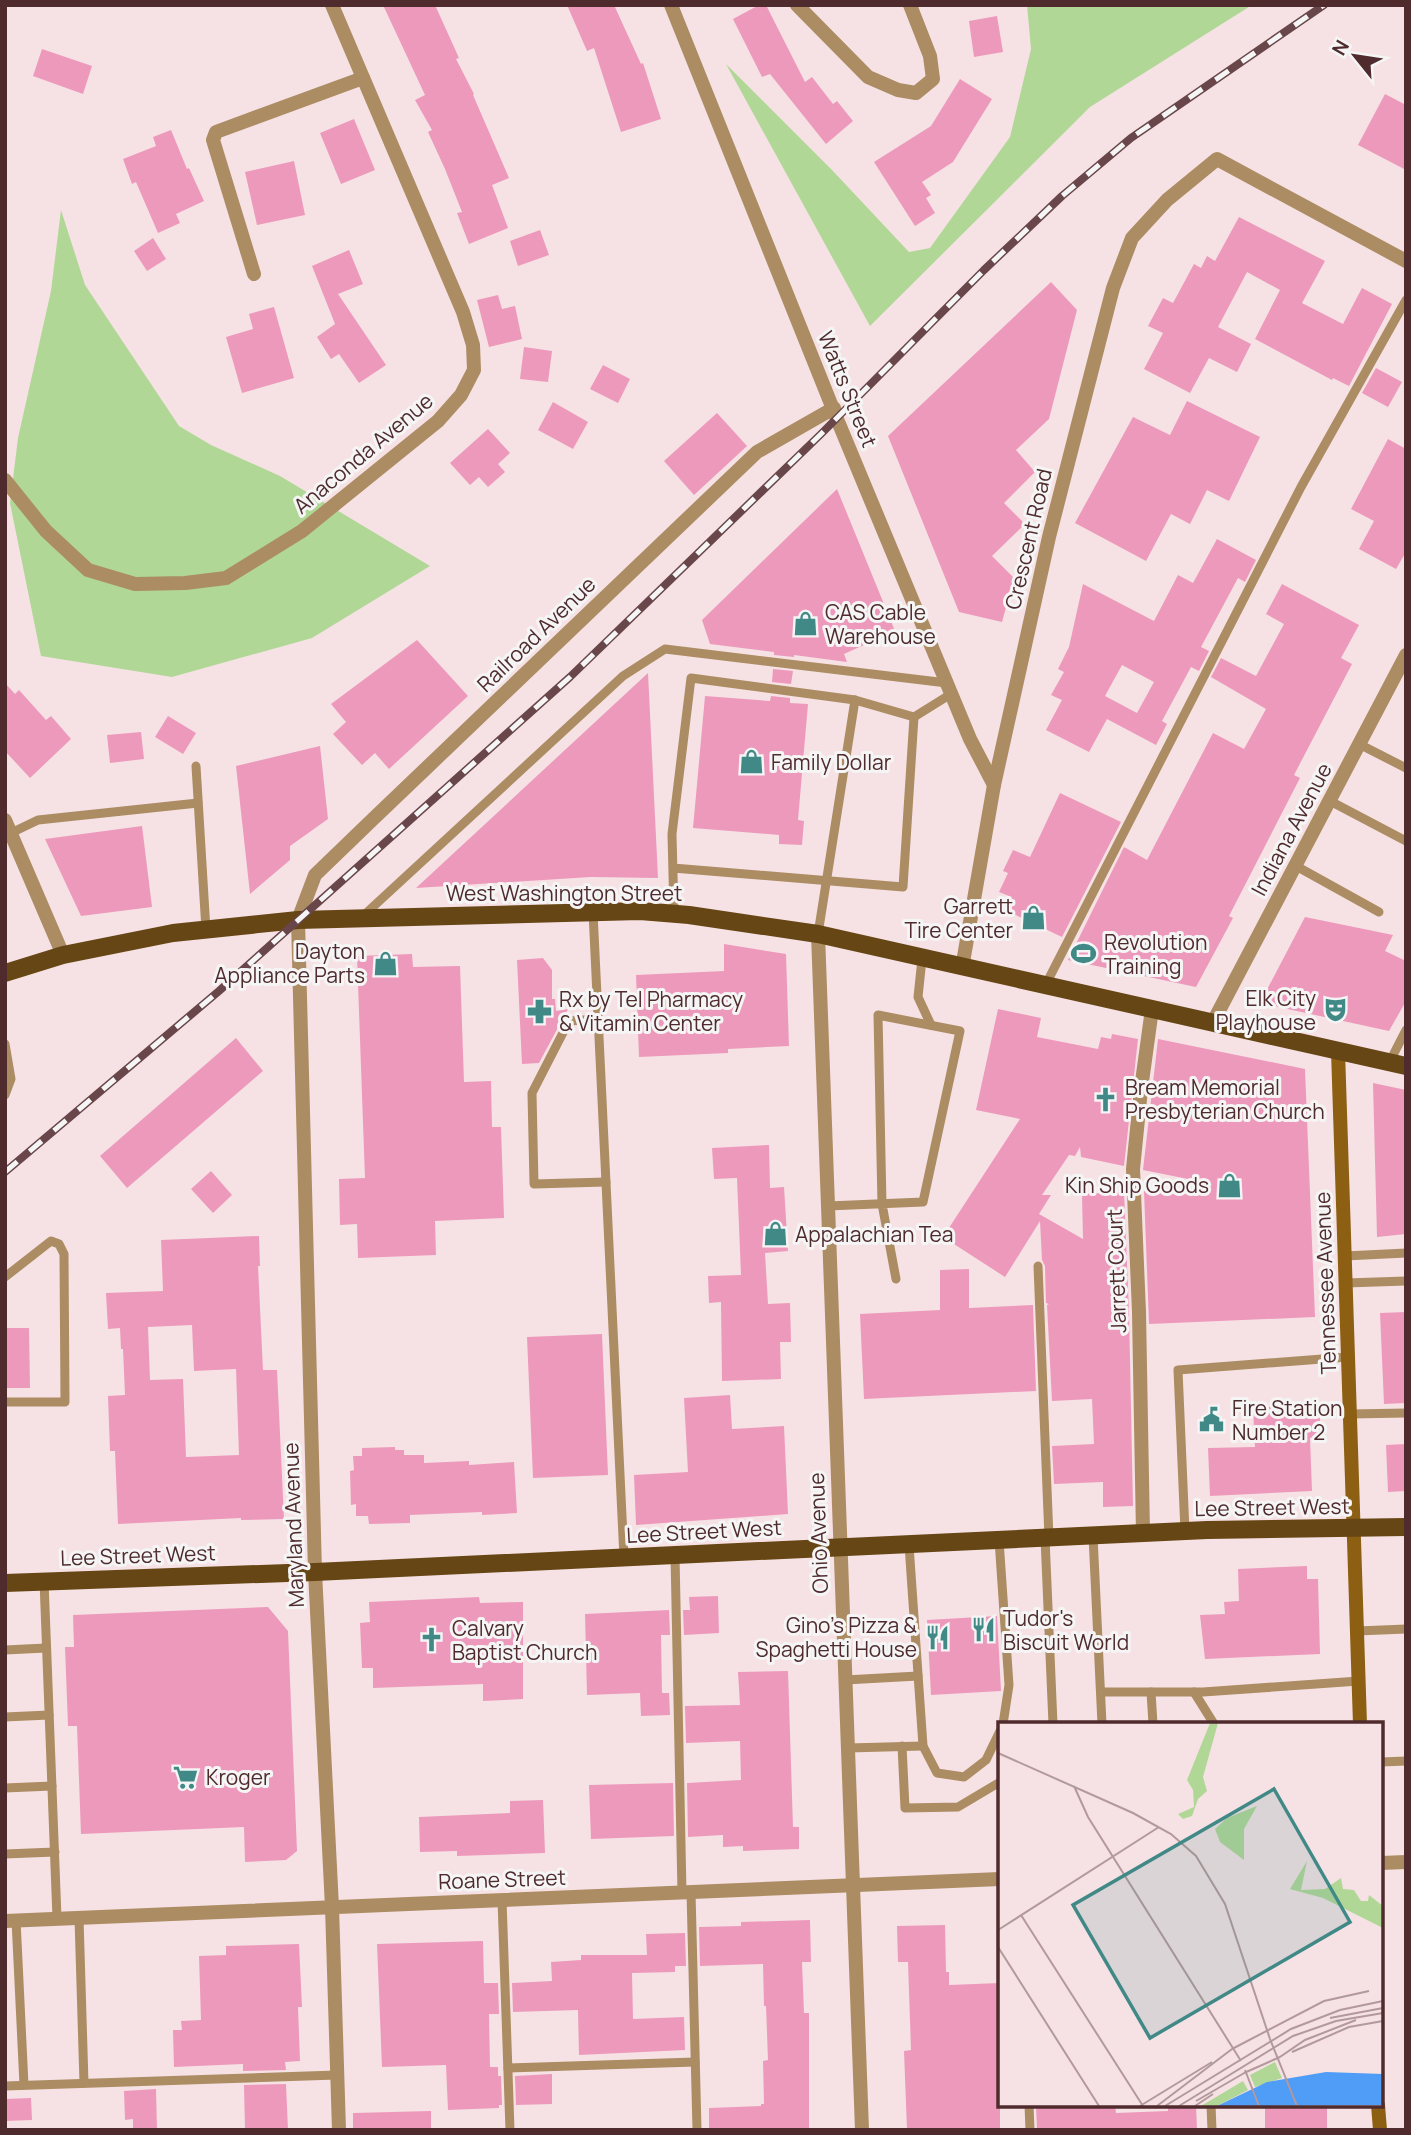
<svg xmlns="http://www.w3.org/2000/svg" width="1411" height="2135" font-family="Manrope,sans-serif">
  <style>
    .green { fill: #b1d797 }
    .building { fill: #ed99bc; fill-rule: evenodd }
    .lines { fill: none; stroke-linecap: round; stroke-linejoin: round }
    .lane { stroke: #ac8c63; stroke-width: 9 }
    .street { stroke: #ac8c63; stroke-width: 14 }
    .secondary { stroke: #8d5f13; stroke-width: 14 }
    .primary { stroke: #664614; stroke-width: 18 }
    .rail-casing { stroke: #684649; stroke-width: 8 }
    .rail { stroke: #f5f5f5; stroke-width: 5; stroke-dasharray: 16; stroke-linecap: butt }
    .labels { text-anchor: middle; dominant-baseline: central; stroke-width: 6; stroke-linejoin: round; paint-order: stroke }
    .street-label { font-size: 21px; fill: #4f2b2e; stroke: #f5f5f5 }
    .poi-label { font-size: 21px; fill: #4f2b2e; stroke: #f5f5f5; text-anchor: start }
    .inset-road { fill: none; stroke: #b3999b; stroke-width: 2 }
    .view { fill: #418987; fill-opacity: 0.15; stroke: #418987; stroke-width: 3.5 }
    .inset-edge { fill: none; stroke: #4f2b2e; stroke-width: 3.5 }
  </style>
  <rect width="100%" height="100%" fill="#f6e2e4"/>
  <g class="green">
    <polygon points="1027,5 1252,5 1090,107 870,326 726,64 832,170 909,252 930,248 1010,137 1031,49"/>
    <polygon points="61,210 85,285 179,426 211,445 280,476 430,566 312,638 172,677 41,656 10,503 18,438 51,291"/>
  </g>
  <g class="building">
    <polygon points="383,5 435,5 459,58 456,59 474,94 473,95 509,178 492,185 508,228 469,244 457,213 462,212 445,169 428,132 432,130 415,100 425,95"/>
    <polygon points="567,5 614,5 641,64 643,63 661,119 621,132 594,48 587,51"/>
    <polygon points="759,5 766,5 805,82 812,77 833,104 837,101 853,121 826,144 770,74 762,77 733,19"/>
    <polygon points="997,16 1003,52 974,57 969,21"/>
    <polygon points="42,49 92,66 83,94 33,76"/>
    <polygon points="960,79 992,99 953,162 922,182 931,195 926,198 935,213 915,226 874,162 931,126"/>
    <polygon points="1385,94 1406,105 1406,170 1358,145"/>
    <polygon points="354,119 375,170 341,184 320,133"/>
    <polygon points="171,130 187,169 189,168 204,201 176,214 180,223 158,233 136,182 132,184 123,159 156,146 153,137"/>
    <polygon points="294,161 305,215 257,225 245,172"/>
    <polygon points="1239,217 1325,261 1302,303 1343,324 1362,288 1392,304 1349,386 1333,378 1332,380 1255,339 1280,290 1247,272 1218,327 1251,344 1237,372 1209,358 1190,393 1144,369 1163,333 1148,326 1163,298 1173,303 1194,264 1201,268 1207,256 1215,261"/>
    <polygon points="540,230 549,255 518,266 510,241"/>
    <polygon points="153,238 166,259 147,271 134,251"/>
    <polygon points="349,250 363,284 338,294 386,365 359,383 339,354 331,359 317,337 335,324 312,266"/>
    <polygon points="1051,282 1077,310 1049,419 1016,450 1035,472 1004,503 1025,524 992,556 1014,578 1002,622 959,612 888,436"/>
    <polygon points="498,295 502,309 515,306 522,339 489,347 477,300"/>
    <polygon points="274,307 294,378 242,393 226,337 253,329 249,314"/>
    <polygon points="524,347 552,351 548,382 520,379"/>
    <polygon points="603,365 630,379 618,403 590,389"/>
    <polygon points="1376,368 1402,382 1388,407 1362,393"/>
    <polygon points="1187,401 1260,437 1229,501 1207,490 1190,524 1171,514 1146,561 1075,523 1133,417 1170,435"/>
    <polygon points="553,402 588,422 573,449 538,430"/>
    <polygon points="717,413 747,446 694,495 664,461"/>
    <polygon points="488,429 510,453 498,464 505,472 488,487 479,477 470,485 450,463"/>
    <polygon points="1388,439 1406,449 1406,552 1396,569 1359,549 1374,521 1351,509"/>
    <polygon points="837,489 895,631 844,654 847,662 794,655 794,657 774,655 774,652 710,644 702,620"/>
    <path d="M1217,539L1256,560L1245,582L1238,578L1201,647L1209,651L1199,671L1191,667L1162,721L1167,724L1156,745L1107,719L1089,752L1046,730L1062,700L1051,695L1064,672L1058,669L1069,647L1083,584L1154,621L1178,575L1193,583ZM1122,665L1154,682L1137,713L1105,696Z"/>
    <polygon points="1282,584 1359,625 1341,658 1352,664 1294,775 1300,778 1229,916 1233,918 1196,987 1068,960 1124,847 1147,860 1213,733 1244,749 1266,709 1211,677 1221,658 1256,676 1284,624 1266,614"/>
    <polygon points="417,640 468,696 389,769 375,753 362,765 333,734 346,722 331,704"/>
    <polygon points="773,669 793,671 791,684 772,682"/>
    <polygon points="648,673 658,878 591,877 416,888"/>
    <polygon points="5,683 15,694 19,690 46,720 51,716 71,739 30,778 5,751"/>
    <polygon points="705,696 770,701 771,696 790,698 790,703 808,704 798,820 804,821 802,845 779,844 779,835 693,828"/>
    <polygon points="168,716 196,733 183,754 155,737"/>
    <polygon points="141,732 144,759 110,763 107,735"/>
    <polygon points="320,746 328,819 290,846 290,860 250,894 236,766"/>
    <polygon points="1060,793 1121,822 1062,937 1003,909 1009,896 999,892 1008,873 1003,871 1013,850 1030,857"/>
    <polygon points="142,826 152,907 81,916 45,839"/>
    <polygon points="1305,917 1393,935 1385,951 1406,961 1406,1001 1389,1031 1260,1003"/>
    <polygon points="724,944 786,954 789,1046 728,1049 728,1053 639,1057 636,975 724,971"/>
    <polygon points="412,954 413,967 460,966 464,1082 491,1081 492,1127 501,1127 504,1218 435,1221 436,1255 358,1258 357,1224 340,1225 339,1179 365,1178 357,956"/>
    <polygon points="543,958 552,970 552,999 555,999 556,1011 568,1009 539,1063 522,1064 517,960"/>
    <polygon points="998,1009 1041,1018 1037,1037 1098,1049 1101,1037 1111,1039 1112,1034 1138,1039 1124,1166 1081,1157 1080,1147 1075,1156 1069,1155 1042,1195 1051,1195 1039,1214 1083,1239 1082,1194 1124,1192 1129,1312 1133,1506 1103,1507 1103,1482 1054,1484 1052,1446 1094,1444 1092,1399 1052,1401 1047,1305 1049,1304 1046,1303 1045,1266 1042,1260 1040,1221 1005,1277 943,1237 1020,1119 976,1110"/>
    <polygon points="236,1038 263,1071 127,1188 100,1156"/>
    <polygon points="1158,1039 1305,1069 1315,1317 1149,1324 1144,1191 1207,1188 1208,1183 1143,1170"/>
    <polygon points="1373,1083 1406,1090 1406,1234 1377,1237"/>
    <polygon points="769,1145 770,1188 784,1187 788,1251 765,1253 768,1304 790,1303 791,1342 780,1342 781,1379 722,1381 721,1302 709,1303 708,1276 741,1275 737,1178 714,1179 712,1148"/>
    <polygon points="211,1171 232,1195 213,1213 191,1189"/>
    <path d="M259,1236L260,1266H258L263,1370H277L284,1519L241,1520V1518L118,1524L115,1451H110L108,1396L125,1395L123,1349H121L120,1328L108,1329L106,1293L163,1291L161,1240ZM192,1325L194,1371L236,1369L239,1455L186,1457L183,1379L150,1380L148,1327Z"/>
    <polygon points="969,1269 969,1308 1033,1305 1036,1391 864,1399 860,1314 940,1310 940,1270"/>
    <polygon points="1406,1312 1406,1403 1384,1404 1380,1313"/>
    <polygon points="5,1328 29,1328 30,1388 5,1388"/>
    <polygon points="602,1334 608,1475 533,1478 527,1337"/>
    <polygon points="730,1395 732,1429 784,1426 788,1514 636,1525 634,1475 688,1472 684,1398"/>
    <polygon points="1319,1404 1321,1438 1310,1438 1312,1491 1210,1496 1208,1448 1255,1447 1253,1408"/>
    <polygon points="1406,1444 1406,1491 1388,1492 1386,1445"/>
    <polygon points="395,1447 395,1450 404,1450 404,1455 424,1455 424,1463 469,1461 469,1465 514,1462 517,1513 482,1515 482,1512 410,1515 410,1523 369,1524 368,1516 356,1516 356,1504 351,1505 350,1471 354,1470 353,1456 362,1456 362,1448"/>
    <polygon points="1307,1566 1307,1579 1318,1579 1320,1654 1205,1659 1200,1615 1225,1614 1224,1602 1239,1601 1238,1569"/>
    <polygon points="718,1596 719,1633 684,1635 683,1610 690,1610 689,1597"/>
    <polygon points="479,1597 480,1603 523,1602 523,1699 483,1701 483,1684 373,1688 373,1668 362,1668 360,1623 370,1622 369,1602"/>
    <polygon points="268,1607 288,1631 297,1851 286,1860 245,1862 244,1827 81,1834 77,1726 68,1726 65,1647 74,1647 73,1615"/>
    <polygon points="669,1610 670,1635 661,1635 662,1693 669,1693 670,1715 641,1716 640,1693 587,1695 585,1614"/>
    <polygon points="997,1616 1001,1691 931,1695 927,1620"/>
    <polygon points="788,1671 793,1827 799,1827 799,1849 743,1851 743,1846 723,1847 723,1835 688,1837 687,1783 741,1780 740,1741 686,1743 685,1706 740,1705 738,1672"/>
    <polygon points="673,1783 674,1836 591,1839 589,1785"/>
    <polygon points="543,1800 545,1853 457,1856 457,1851 420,1852 419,1817 510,1813 510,1801"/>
    <polygon points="810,1920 811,1962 802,1962 804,2013 809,2013 809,2130 709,2130 709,2108 761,2106 761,2104 764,2104 763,2061 768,2060 766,2006 764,2006 763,1964 700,1966 699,1927 741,1926 741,1922"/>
    <polygon points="945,1925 946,1972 949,1972 949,1985 1000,1983 1000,2130 907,2130 904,2051 911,2050 908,1962 898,1962 897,1926"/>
    <polygon points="685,1933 686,1966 675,1966 675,1972 632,1973 633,2019 684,2017 685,2050 579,2055 578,2010 513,2012 512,1983 552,1981 551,1962 581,1960 581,1955 647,1955 646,1934"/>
    <polygon points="483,1941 484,1983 498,1983 499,2014 489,2014 490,2067 498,2067 498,2076 501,2076 502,2105 499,2105 499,2108 448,2110 446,2065 382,2067 377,1944"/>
    <polygon points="299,1944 302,2007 298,2007 300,2061 285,2062 286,2070 243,2071 243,2064 174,2067 173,2030 182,2030 181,2021 201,2020 199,1956 226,1955 226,1946"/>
    <polygon points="552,2074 552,2104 516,2105 515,2076"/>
    <polygon points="286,2084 288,2130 245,2130 244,2085"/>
    <polygon points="156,2089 157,2130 133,2130 133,2119 125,2120 124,2091"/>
    <polygon points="31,2098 32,2120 5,2121 5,2099"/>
    <polygon points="1036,2105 1115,2105 1116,2113 1168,2111 1168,2105 1196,2105 1197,2130 1037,2130"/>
    <rect x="1265" y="2105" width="62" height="25"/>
    <polygon points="431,2111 431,2130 353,2130 353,2113"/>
  </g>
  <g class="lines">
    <g class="lane">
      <polyline points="914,717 951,694"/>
      <polyline points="1359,744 1406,768"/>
      <polyline points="196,766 206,930"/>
      <polyline points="1330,801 1406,841"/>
      <polyline points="11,833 38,820 198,803"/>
      <polyline points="1296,866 1379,912"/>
      <polyline points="673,868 903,887 914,717 855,700 691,678 672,834 674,914"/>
      <polyline points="593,912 624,1558"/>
      <polyline points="363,916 623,676 665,649 947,683"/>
      <polyline points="818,934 855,700"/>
      <polyline points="922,959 918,997 931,1025"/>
      <polyline points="1045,986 1301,487 1406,300"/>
      <polyline points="598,1019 569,1021 532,1093 534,1184 606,1182"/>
      <polyline points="5,1044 11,1079 5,1095"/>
      <polyline points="1389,1063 1406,1030"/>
      <polyline points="828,1206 923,1202 960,1031 878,1015 882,1204 896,1279"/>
      <polyline points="1345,1256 1406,1253"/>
      <polyline points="1038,1266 1049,1538"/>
      <polyline points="5,1277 51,1241 59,1244 64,1254 65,1402 5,1402"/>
      <polyline points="1346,1283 1406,1281"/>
      <polyline points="1350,1414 1406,1413"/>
      <polyline points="1185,1531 1178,1370 1348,1357"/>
      <polyline points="1093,1536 1102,1724"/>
      <polyline points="1045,1538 1053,1724"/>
      <polyline points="999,1540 1009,1685 1003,1724"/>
      <polyline points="909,1545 923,1746 937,1773 964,1777 986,1760 1000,1731"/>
      <polyline points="675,1556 682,1892"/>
      <polyline points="44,1581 57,1918"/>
      <polyline points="1357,1631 1406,1629"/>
      <polyline points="5,1650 46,1648"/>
      <polyline points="845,1680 918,1676"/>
      <polyline points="1101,1692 1203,1692 1359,1681"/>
      <polyline points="1151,1692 1153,1724"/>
      <polyline points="1194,1692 1214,1724"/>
      <polyline points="5,1717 49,1715"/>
      <polyline points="902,1746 905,1808 958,1807 1000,1782"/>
      <polyline points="848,1748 923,1746"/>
      <polyline points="1381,1762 1406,1761"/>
      <polyline points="5,1788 52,1786"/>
      <polyline points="5,1854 55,1852"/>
      <polyline points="691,1892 697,2130"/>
      <polyline points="502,1900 510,2130"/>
      <polyline points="79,1918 84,2083"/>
      <polyline points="16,1920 24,2085"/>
      <polyline points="508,2068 695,2062"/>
      <polyline points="5,2086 337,2075"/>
      <polyline points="1029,2105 1030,2130"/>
      <polyline points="1211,2105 1212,2130"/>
    </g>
    <g class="street">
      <polyline points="671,5 837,419 970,739 994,785"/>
      <polyline points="797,5 868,77 898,90 916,93 933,79 930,56 910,5"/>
      <polyline points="254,274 213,140 216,132 363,78"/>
      <polyline points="5,480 46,531 88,570 135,584 185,583 226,578 302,531 438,421 461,395 474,370 473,345 463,312 332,5"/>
      <polyline points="5,820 63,955"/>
      <polyline points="818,934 862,2130"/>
      <polyline points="962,968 994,785 1049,537 1113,288 1132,238 1167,200 1217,159 1406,261"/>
      <polyline points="1213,1022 1406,655"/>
      <polyline points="1143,1533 1139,1312 1133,1169 1141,1089 1152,1009"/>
      <polyline points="1381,1863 1406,1862"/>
      <polyline points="5,1921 1000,1879"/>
      <polyline points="339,2130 332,1907 315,1572 298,920 315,875 372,820 757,452 834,408"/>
    </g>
    <g class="secondary">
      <polyline points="1338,1051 1360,1724"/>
      <polyline points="1378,2105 1380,2130"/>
    </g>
    <g class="primary">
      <polyline points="5,973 63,955 173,933 298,920 640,911 689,915 818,934 1406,1066"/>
      <polyline points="5,1583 315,1572 1207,1530 1406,1527"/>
    </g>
    <defs>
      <polyline id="rail" points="5,1172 219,991 570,677 821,434 984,270 1062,196 1131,138 1324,5"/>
    </defs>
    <use href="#rail" class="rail-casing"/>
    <use href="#rail" class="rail"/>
  </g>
  <defs>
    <symbol id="shop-bare" viewBox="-9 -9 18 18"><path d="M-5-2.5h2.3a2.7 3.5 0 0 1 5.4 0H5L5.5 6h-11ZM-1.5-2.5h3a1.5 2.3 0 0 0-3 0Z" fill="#418987" stroke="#f5f5f5" stroke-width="2.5" paint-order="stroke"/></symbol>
    <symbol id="stadium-bare" viewBox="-9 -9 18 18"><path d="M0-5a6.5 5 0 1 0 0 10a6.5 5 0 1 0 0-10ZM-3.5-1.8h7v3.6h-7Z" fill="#418987" stroke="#f5f5f5" stroke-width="2.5" paint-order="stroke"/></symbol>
    <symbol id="theatre-bare" viewBox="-9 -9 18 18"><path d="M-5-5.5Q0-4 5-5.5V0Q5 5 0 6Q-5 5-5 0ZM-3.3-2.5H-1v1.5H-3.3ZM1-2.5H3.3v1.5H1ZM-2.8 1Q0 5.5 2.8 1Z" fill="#418987" stroke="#f5f5f5" stroke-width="2.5" paint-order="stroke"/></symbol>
    <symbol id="pharmacy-bare" viewBox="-9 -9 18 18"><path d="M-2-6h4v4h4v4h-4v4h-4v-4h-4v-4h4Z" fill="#418987" stroke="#f5f5f5" stroke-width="2.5" paint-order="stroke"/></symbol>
    <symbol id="church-bare" viewBox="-9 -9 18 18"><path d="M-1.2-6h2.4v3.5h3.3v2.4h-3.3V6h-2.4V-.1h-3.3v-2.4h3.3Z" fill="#418987" stroke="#f5f5f5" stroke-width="2.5" paint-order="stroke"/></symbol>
    <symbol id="civic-bare" viewBox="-9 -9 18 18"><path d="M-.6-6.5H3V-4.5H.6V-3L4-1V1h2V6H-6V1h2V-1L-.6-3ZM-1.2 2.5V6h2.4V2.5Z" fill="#418987" stroke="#f5f5f5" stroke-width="2.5" paint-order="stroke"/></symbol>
    <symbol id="restaurant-bare" viewBox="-9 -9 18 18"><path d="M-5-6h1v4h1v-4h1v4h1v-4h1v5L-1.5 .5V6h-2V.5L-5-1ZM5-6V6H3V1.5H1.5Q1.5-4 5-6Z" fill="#418987" stroke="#f5f5f5" stroke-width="2.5" paint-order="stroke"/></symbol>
    <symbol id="supermarket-bare" viewBox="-9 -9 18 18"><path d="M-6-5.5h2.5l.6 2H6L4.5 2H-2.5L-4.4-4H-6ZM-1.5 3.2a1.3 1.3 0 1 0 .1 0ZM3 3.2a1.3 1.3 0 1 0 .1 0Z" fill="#418987" stroke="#f5f5f5" stroke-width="2.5" paint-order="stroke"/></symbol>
  </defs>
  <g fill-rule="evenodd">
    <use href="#shop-bare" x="788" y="606" width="35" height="35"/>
    <use href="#shop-bare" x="734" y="744" width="35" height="35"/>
    <use href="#shop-bare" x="1016" y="900" width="35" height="35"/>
    <use href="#stadium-bare" x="1066" y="936" width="35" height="35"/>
    <use href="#shop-bare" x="368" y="946" width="35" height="35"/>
    <use href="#theatre-bare" x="1318" y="992" width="35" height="35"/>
    <use href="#pharmacy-bare" x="522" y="994" width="35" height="35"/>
    <use href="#church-bare" x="1088" y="1082" width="35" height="35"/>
    <use href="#shop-bare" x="1212" y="1168" width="35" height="35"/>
    <use href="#shop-bare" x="758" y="1216" width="35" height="35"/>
    <use href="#civic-bare" x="1194" y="1402" width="35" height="35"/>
    <use href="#restaurant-bare" x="966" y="1612" width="35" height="35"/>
    <use href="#restaurant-bare" x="920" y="1620" width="35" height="35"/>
    <use href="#church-bare" x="414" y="1622" width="35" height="35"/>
    <use href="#supermarket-bare" x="168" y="1760" width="35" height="35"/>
  </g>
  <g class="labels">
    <g class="street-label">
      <text transform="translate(848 389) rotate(68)">Watts Street</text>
      <text transform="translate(363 453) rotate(-40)">Anaconda Avenue</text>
      <text transform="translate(1028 539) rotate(-77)">Crescent Road</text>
      <text transform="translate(536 634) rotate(-44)">Railroad Avenue</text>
      <text transform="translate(1291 829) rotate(-62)">Indiana Avenue</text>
      <text x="564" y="893">West Washington Street</text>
      <text transform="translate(1116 1271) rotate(-92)">Jarrett Court</text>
      <text transform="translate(1325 1283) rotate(-92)">Tennessee Avenue</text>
      <text transform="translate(1272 1507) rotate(-1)">Lee Street West</text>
      <text transform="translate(293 1525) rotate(-92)">Maryland Avenue</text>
      <text transform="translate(704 1531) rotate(-3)">Lee Street West</text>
      <text transform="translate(818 1533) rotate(-92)">Ohio Avenue</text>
      <text transform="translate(138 1555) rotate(-2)">Lee Street West</text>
      <text transform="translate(502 1879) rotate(-2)">Roane Street</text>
    </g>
    <g class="poi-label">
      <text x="825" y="612">CAS Cable<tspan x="825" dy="24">Warehouse</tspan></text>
      <text x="771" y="762">Family Dollar</text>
      <text x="1013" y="906" text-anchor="end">Garrett<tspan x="1013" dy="24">Tire Center</tspan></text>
      <text x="1104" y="942">Revolution<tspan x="1104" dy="24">Training</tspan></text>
      <text x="365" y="951" text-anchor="end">Dayton<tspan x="365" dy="24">Appliance Parts</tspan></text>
      <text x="1316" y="998" text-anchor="end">Elk City<tspan x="1316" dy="24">Playhouse</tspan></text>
      <text x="559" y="999">Rx by Tel Pharmacy<tspan x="559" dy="24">&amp; Vitamin Center</tspan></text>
      <text x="1125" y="1087">Bream Memorial<tspan x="1125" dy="24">Presbyterian Church</tspan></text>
      <text x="1209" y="1185" text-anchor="end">Kin Ship Goods</text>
      <text x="795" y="1234">Appalachian Tea</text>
      <text x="1232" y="1408">Fire Station<tspan x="1232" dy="24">Number 2</tspan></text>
      <text x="1003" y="1618">Tudor's<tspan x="1003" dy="24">Biscuit World</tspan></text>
      <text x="917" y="1625" text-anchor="end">Gino's Pizza &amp;<tspan x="917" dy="24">Spaghetti House</tspan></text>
      <text x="452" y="1628">Calvary<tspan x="452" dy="24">Baptist Church</tspan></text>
      <text x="206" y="1777">Kroger</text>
    </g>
  </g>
  <g transform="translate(998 1722)">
    <rect width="385" height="385" fill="#f6e2e4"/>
    <path d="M212,1H220L205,55L209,69L200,77L194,94L185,97L180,92L196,85L195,68L189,58ZM259,84L246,107V138L222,120L217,107L229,96ZM309,139L303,168L327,167L343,156L345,167L356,168L363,179H370L371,173L385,184V206L325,176L292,167ZM277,340L284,356L257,365L252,353ZM245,359L250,368L219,384H203Z" fill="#b1d797"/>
    <path d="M328,350L385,352V383L219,384L269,360Z" fill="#509df7"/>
    <path class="inset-road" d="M0,31L135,91L173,112L198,134L227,182L272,317L299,384M76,64L90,95L243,339M23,193L145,384M0,208L161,105M0,225L101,384M332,296L385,286M234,327L326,279L371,269M294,330L351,305L385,299M279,337L307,318L358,298M247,348L261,384M246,351L282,335M198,379L248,350M142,384L214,340M159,384L234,327M167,384L293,307L342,288L385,279M181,384L295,314L338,299L385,291M197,384L215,372"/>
    <path class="view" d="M276,67L352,200L152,316L75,183Z"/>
    <rect width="385" height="385" class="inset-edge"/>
  </g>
  <rect width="1411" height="2135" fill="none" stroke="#4f2b2e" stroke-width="14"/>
  <g transform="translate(1355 56) rotate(300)" stroke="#f5f5f5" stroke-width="5" paint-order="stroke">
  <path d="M0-5L12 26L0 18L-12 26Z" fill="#4f2b2e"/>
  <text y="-10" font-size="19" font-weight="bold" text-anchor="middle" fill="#4f2b2e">N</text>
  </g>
</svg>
